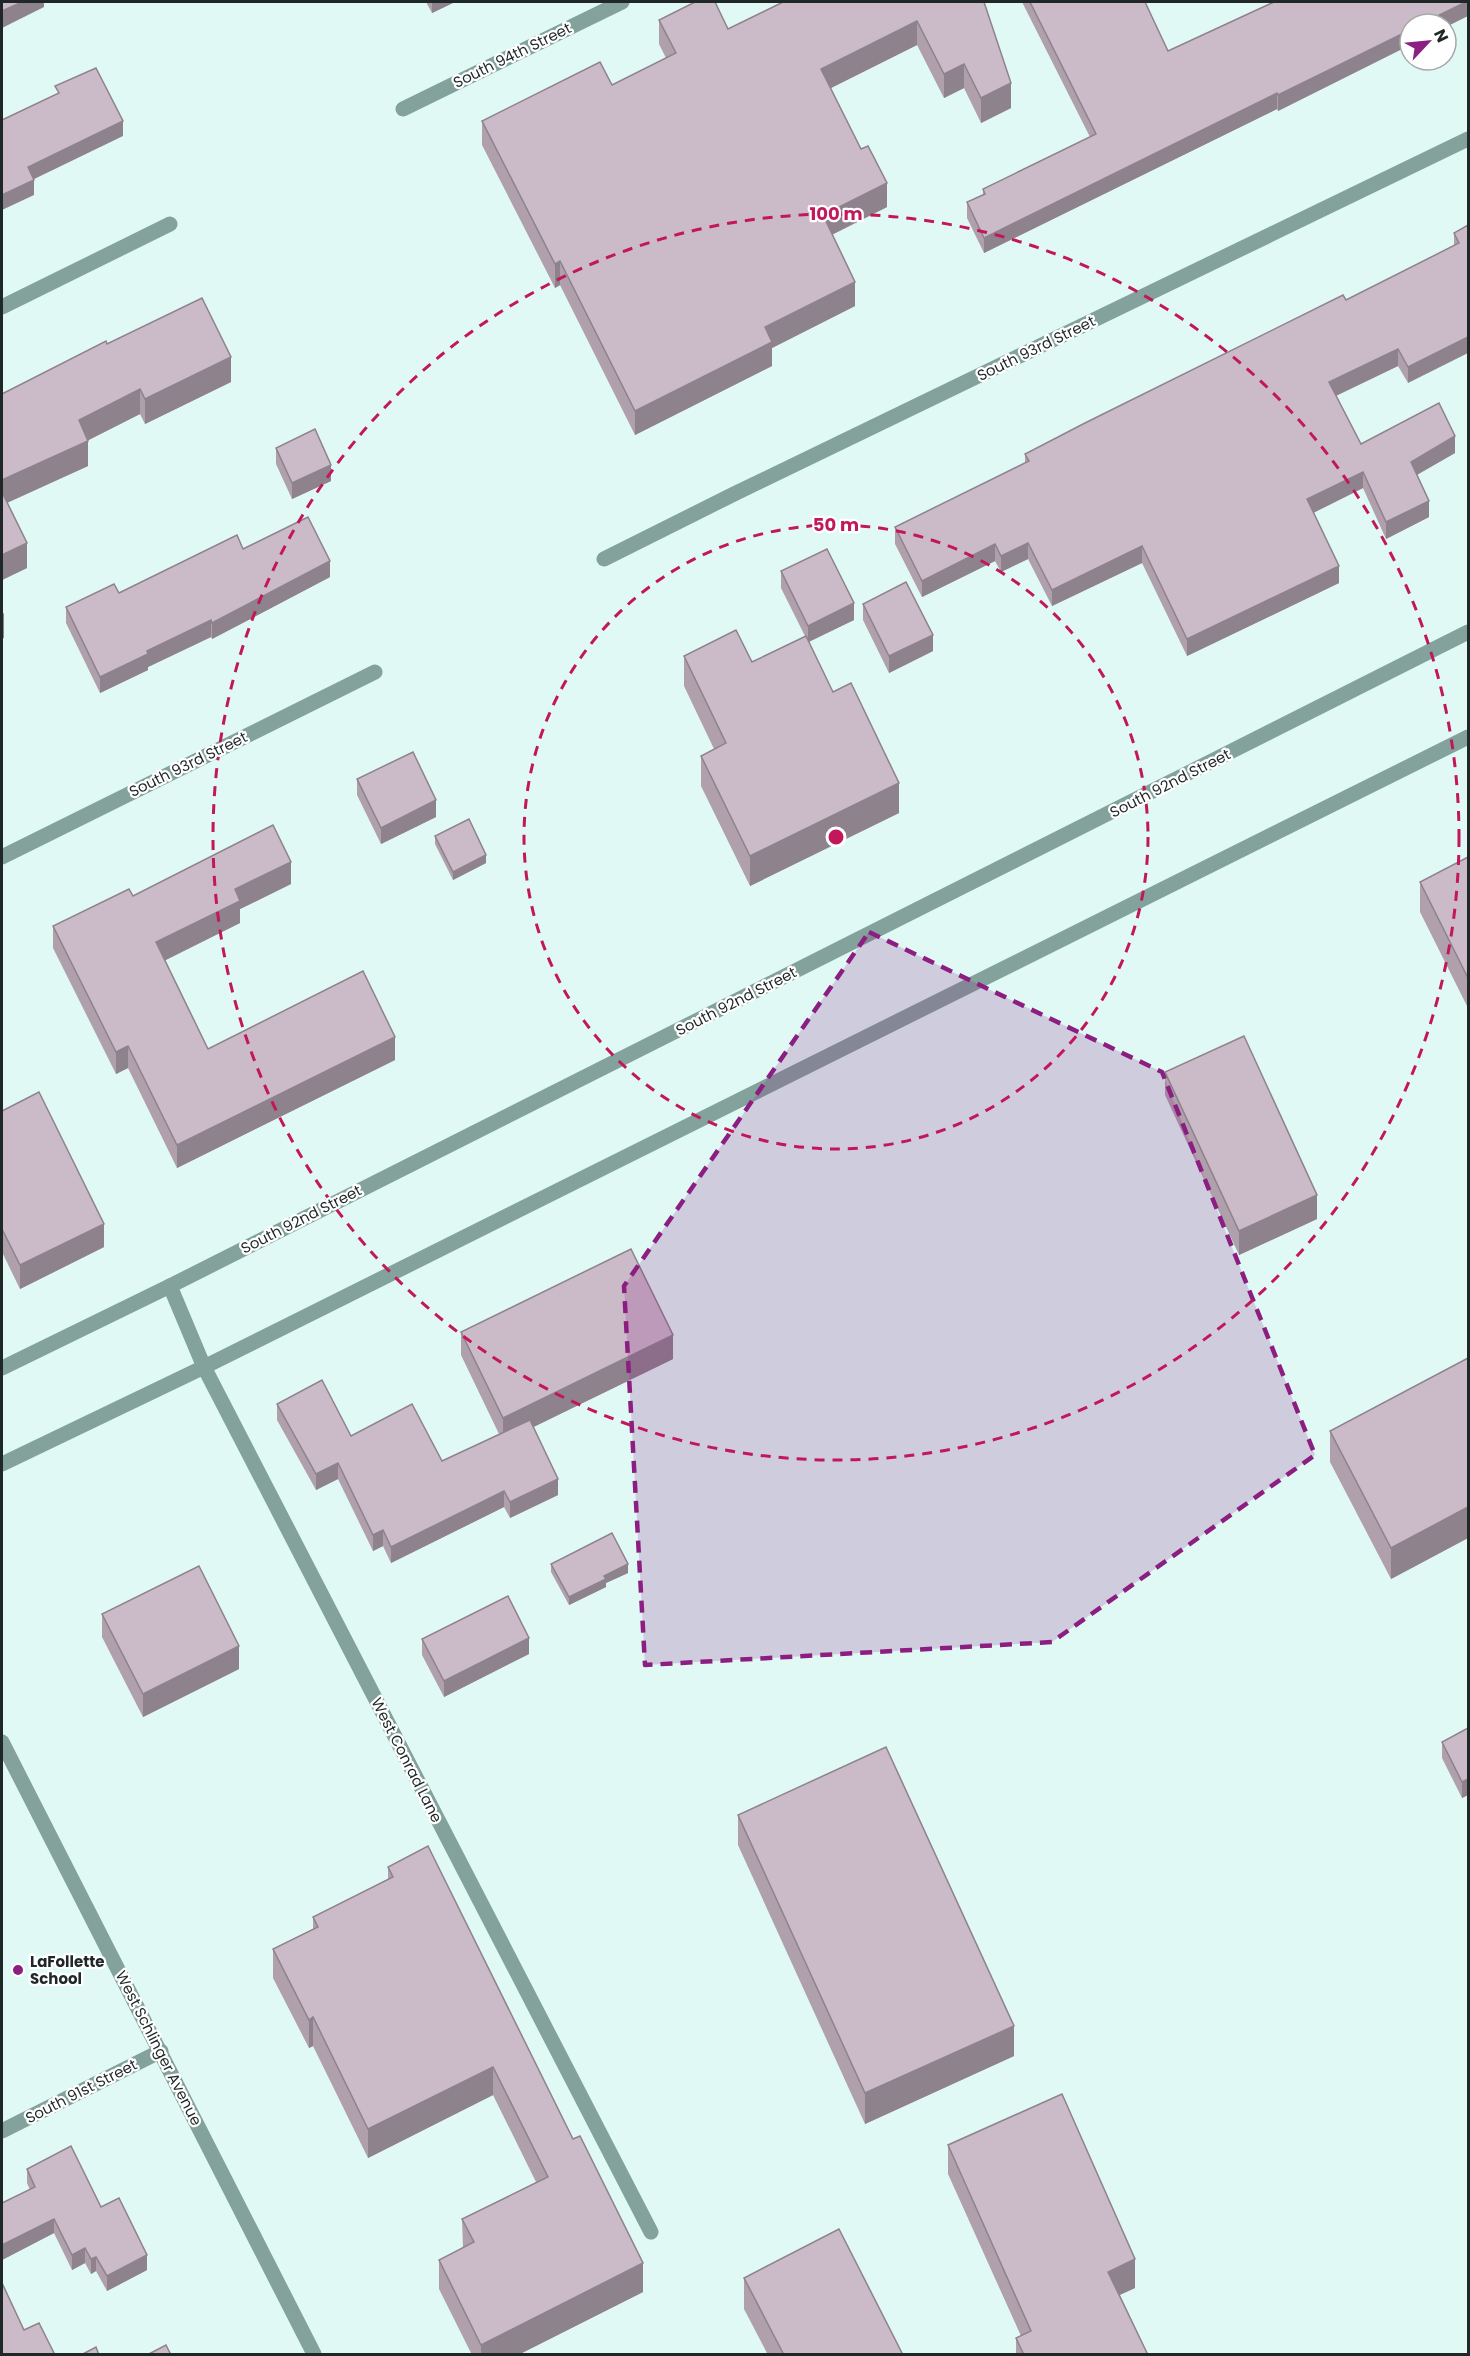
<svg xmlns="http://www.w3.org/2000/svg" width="1470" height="2356" font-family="Poppins,sans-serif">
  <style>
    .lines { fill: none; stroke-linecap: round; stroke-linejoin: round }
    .minor { stroke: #83a29c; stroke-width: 15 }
    .tertiary { stroke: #83a29c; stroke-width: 15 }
    .wall { fill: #afa0ac }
    .shaded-wall { fill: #8e828c }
    .building { fill: #cbbac8; stroke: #8e828c; stroke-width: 1.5 }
    .marked { fill: #8c1e81; fill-opacity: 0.2; stroke: #8c1e81; stroke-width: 4.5; stroke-dasharray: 12 8; stroke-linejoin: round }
    .ring { fill: none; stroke: #c2185b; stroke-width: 3; stroke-dasharray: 10 8 }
    .poi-dot { fill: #8c1e81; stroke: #fff; stroke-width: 2 }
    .labels { text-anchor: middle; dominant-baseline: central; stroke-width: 4.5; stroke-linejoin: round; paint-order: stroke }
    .street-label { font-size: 15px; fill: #1f2827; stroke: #fff }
    .poi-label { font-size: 15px; font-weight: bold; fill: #1f2827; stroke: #fff; text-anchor: start }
    .centre { fill: #c2185b; stroke: #fff; stroke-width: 3 }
    .ring-label { font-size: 18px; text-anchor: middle; font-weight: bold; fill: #c2185b; stroke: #fff; stroke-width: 4.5; stroke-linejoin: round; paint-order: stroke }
  </style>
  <rect width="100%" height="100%" fill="#e0f9f4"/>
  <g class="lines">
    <g class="minor">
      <polyline points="403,109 622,2"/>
      <polyline points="2,307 170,224"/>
      <polyline points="604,559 734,494 1468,139"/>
      <polyline points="2,857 375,672"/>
      <polyline points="170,1286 204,1367 651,2232"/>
      <polyline points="2,2131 161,2051"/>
    </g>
    <g class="tertiary">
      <polyline points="2,1368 170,1286 1468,632"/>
      <polyline points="2,1464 204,1367 1468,737"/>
      <polyline points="2,1742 314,2354"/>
    </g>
  </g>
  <g class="wall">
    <polygon points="426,2 455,2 432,13"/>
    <polygon points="984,2 1011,108 981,123 964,88 944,98 917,45 831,88 887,207 832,235 855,306 772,348 772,366 635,435 560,285 555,288 482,145 482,121 612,85 666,58 659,44 659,20 728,29"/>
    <polygon points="1022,2 1145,2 1168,51 1271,3 1270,2 1468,2 1410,24 1410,45 1278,111 1277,109 984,253 967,218 967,202 983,195 983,189 1090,137"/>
    <polygon points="1468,225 1408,383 1398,366 1336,396 1361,444 1455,453 1417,475 1429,517 1386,539 1363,488 1313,513 1339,583 1187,656 1142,563 1052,606 1028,559 1001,572 995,561 922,597 895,544 895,527 1025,463 1025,454 1346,300 1454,246 1454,233"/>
    <polygon points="107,344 231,382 145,424 140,414 88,440 88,466 7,503 27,568 2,580 2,393 2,394"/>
    <polygon points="276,448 331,481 292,499 276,464"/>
    <polygon points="243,549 330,577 212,639 211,637 148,667 148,670 100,693 66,623 66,607 119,593"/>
    <polygon points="781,571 854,620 809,642 833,692 899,813 750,886 701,786 701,756 714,749 684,686 684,656 752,662 805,636 781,588"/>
    <polygon points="863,604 933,651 889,673 863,620"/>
    <polygon points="357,779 436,817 381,844 357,795"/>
    <polygon points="435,836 486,863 453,880 435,844"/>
    <polygon points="1468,857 1468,1008 1420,912 1420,882"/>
    <polygon points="291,884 240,909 240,923 164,960 208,1049 395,1060 177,1168 128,1068 116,1074 53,948 53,926 133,896"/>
    <polygon points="1165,1072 1317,1219 1239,1255 1165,1095"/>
    <polygon points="2,1111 104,1247 20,1289 2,1252"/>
    <polygon points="461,1332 673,1359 533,1427 558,1495 510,1518 504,1507 391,1563 383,1546 373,1551 338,1479 316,1490 277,1420 277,1404 351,1436 442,1461 499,1434 461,1355"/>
    <polygon points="1468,1358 1468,1538 1391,1579 1330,1462 1330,1431"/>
    <polygon points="551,1564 628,1573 606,1583 606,1587 569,1605 551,1572"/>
    <polygon points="102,1614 239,1669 143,1717 102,1637"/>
    <polygon points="422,1639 529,1654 444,1697 422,1655"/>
    <polygon points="1468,1728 1468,1795 1462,1798 1442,1758 1442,1742"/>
    <polygon points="738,1815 1014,2056 865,2124 738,1845"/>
    <polygon points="388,1867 643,2292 518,2355 472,2355 439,2289 439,2260 463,2248 462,2219 536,2182 493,2095 368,2158 313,2046 309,2048 273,1978 273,1949 313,1929 313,1917 388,1879"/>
    <polygon points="948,2145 1135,2288 1120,2295 1148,2355 1016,2355 1016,2338 1021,2336 948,2174"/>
    <polygon points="27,2169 101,2207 147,2270 107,2291 96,2271 91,2274 85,2263 72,2270 54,2233 2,2260 2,2203 30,2190 27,2183"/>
    <polygon points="744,2278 903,2355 768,2355 744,2309"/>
  </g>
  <g class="shaded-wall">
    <polygon points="22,2 44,2 44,7 2,28 2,11"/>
    <polygon points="432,2 455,2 432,13"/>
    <polygon points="1466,2 1468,2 1468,16 1446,27 1446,24 1421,24"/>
    <polygon points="917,21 917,45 821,93 821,69"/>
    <polygon points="1410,30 1410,45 1278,111 1278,95"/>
    <polygon points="964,64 964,88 944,98 944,74"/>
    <polygon points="1011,83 1011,108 981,123 981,98"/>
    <polygon points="1277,93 1277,109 984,253 984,238"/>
    <polygon points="123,121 123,136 28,182 28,167"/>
    <polygon points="34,180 34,195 2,210 2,195"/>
    <polygon points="887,183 887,207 823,239 823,215"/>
    <polygon points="560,261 560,285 555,288 555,264"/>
    <polygon points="855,282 855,306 772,348 772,366 635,435 635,411 765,327"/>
    <polygon points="1468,337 1468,353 1408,383 1408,367"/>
    <polygon points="1398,349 1398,366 1329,399 1329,382"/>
    <polygon points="231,357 231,382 145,424 145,399"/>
    <polygon points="140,389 140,414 79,445 79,420"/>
    <polygon points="1455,436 1455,453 1411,478 1411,462"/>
    <polygon points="88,441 88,466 2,505 2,480"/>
    <polygon points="331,465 331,481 292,499 292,483"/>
    <polygon points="1363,472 1363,488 1307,516 1307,499"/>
    <polygon points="1429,501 1429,517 1386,539 1386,522"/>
    <polygon points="27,543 27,568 2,580 2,555"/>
    <polygon points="1028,543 1028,559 1001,572 1001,556"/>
    <polygon points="995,544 995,561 922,597 922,581"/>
    <polygon points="1142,546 1142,563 1052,606 1052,590"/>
    <polygon points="330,561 330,577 212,639 212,623"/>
    <polygon points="1339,566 1339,583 1187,656 1187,639"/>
    <polygon points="854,603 854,620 808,642 808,626"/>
    <polygon points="4,613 4,638 2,639 2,614"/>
    <polygon points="211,620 211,637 148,667 148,670 100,693 100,677 147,651"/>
    <polygon points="933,635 933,651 889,673 889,656"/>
    <polygon points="899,783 899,813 750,886 750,856"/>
    <polygon points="436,800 436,817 381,844 381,828"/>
    <polygon points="486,855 486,863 453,880 453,872"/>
    <polygon points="291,862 291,884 240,909 240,923 156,965 156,942 235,889"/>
    <polygon points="395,1037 395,1060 177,1168 177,1145"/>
    <polygon points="128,1046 128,1068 116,1074 116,1052"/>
    <polygon points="1317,1195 1317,1219 1239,1255 1239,1231"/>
    <polygon points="104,1224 104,1247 20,1289 20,1265"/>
    <polygon points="673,1335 673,1359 503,1442 503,1418"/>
    <polygon points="338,1463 338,1479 316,1490 316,1474"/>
    <polygon points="558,1479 558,1495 510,1518 510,1502"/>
    <polygon points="504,1491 504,1507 391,1563 391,1547"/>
    <polygon points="1468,1507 1468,1538 1391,1579 1391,1548"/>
    <polygon points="383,1530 383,1546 373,1551 373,1535"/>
    <polygon points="628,1564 628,1573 606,1583 606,1587 569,1605 569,1597 604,1576"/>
    <polygon points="529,1638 529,1654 444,1697 444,1681"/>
    <polygon points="239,1646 239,1669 143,1717 143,1694"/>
    <polygon points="1468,1779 1468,1795 1462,1798 1462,1782"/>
    <polygon points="313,2017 313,2046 309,2048 309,2020"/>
    <polygon points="1014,2026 1014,2056 865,2124 865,2093"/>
    <polygon points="493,2067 493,2095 368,2158 368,2129"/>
    <polygon points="54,2219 54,2233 2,2260 2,2245"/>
    <polygon points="85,2248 85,2263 72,2270 72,2255"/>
    <polygon points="147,2255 147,2270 107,2291 107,2276"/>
    <polygon points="96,2257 96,2271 91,2274 91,2259"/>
    <polygon points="1135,2259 1135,2288 1108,2300 1108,2272"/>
    <polygon points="643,2263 643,2292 518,2355 481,2355 481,2345"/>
  </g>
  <g class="building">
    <polygon points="2,2 22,2 2,11"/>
    <polygon points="695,2 715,2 728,29 783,2 984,2 1011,83 981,98 964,64 944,74 917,21 821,69 861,149 868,146 887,183 823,215 855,282 765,327 772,342 635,411 560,261 555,264 482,121 600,62 612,85 676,53 659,20"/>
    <polygon points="1030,2 1145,2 1168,51 1274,2 1466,2 1421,24 1410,24 1410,30 1329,70 1278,95 1277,93 984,238 967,202 985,194 983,189 1096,134"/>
    <polygon points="96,68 123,121 28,167 34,180 2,195 2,120 59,93 55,86"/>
    <polygon points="1468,225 1468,337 1408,367 1398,349 1329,382 1361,444 1439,403 1455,436 1411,462 1429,501 1386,522 1363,472 1307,499 1339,566 1187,639 1142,546 1052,590 1028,543 1001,556 995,544 922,581 895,527 1029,461 1025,454 1085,423 1343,295 1346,300 1459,243 1454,233"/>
    <polygon points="202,298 231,357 145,399 140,389 79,420 88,441 2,480 2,393 2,394 106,341 107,344"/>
    <polygon points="315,429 331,465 292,483 276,448"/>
    <polygon points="2,492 27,543 2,555"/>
    <polygon points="308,517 330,561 212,623 211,620 147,651 148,654 100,677 66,607 114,584 119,593 237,535 243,549"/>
    <polygon points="827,549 854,603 808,626 781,571"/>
    <polygon points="906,582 933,635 889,656 863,604"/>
    <polygon points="736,630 752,662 806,636 833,692 851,683 899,783 750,856 701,756 726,743 684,656"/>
    <polygon points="413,752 436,800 381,828 357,779"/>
    <polygon points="469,819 486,855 453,872 435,836"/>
    <polygon points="273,825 291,862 235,889 240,901 156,942 208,1049 363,971 395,1037 177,1145 128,1046 116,1052 53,926 129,889 133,896"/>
    <polygon points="1468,857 1468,978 1420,882"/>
    <polygon points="1244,1036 1317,1195 1239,1231 1165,1072"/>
    <polygon points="39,1092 104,1224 20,1265 2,1229 2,1111"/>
    <polygon points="631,1249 673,1335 503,1418 461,1332"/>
    <polygon points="1468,1358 1468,1507 1391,1548 1330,1431"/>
    <polygon points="322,1380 351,1436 412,1404 442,1461 530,1420 558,1479 510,1502 504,1491 391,1547 383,1530 373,1535 338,1463 316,1474 277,1404"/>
    <polygon points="612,1533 628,1564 604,1576 606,1579 569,1597 551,1564"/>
    <polygon points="199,1566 239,1646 143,1694 102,1614"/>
    <polygon points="508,1596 529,1638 444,1681 422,1639"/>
    <polygon points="1468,1728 1468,1779 1462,1782 1442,1742"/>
    <polygon points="886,1747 1014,2026 865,2093 738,1815"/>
    <polygon points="428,1846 573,2139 580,2136 643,2263 481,2345 439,2260 474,2242 462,2219 548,2177 493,2067 368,2129 313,2017 309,2020 273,1949 318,1927 313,1917 393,1877 388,1867"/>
    <polygon points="1062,2094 1135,2259 1108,2272 1148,2355 1024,2355 1016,2338 1031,2331 948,2145"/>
    <polygon points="71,2146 101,2207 119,2198 147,2255 107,2276 96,2257 91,2259 85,2248 72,2255 54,2219 2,2245 2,2203 35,2187 27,2169"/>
    <polygon points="839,2229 903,2355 784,2355 744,2278"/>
    <polygon points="2,2283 24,2330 39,2323 55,2355 2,2355"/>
    <polygon points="166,2345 171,2355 147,2355"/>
    <polygon points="96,2347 99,2355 81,2355"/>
  </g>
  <path class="marked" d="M869,932L1162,1072L1315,1455L1052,1642L645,1665L624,1286Z"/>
  <g class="ring">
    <circle cx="836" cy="837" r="312"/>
    <circle cx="836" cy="837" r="623"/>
  </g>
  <circle class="poi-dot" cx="18" cy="1970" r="6"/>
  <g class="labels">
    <g class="street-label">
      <text transform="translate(512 55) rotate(-26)">South 94th Street</text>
      <text transform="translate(1036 348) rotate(-26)">South 93rd Street</text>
      <text transform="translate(188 764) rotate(-26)">South 93rd Street</text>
      <text transform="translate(1170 783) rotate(-27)">South 92nd Street</text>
      <text transform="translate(736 1001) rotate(-27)">South 92nd Street</text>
      <text transform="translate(301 1219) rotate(-27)">South 92nd Street</text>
      <text transform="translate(407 1760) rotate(63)">West Conrad Lane</text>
      <text transform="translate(159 2048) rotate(63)">West Schlinger Avenue</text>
      <text transform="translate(81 2091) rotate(-27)">South 91st Street</text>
    </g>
    <g class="poi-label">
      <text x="30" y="1961">LaFollette<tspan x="30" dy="17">School</tspan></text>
    </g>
  </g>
  <circle cx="836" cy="837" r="9" class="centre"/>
  <g class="ring-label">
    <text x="836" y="220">100 m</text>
    <text x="836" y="531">50 m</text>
  </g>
  <rect width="1470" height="2356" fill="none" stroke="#1f2827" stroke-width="6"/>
  <g transform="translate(1428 42) rotate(64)"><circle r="28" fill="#ffffff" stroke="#a5a9a9" stroke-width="1.5"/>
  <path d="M0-4.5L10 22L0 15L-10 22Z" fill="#8c1e81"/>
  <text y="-9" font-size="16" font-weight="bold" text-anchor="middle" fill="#1f2827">N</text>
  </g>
</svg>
